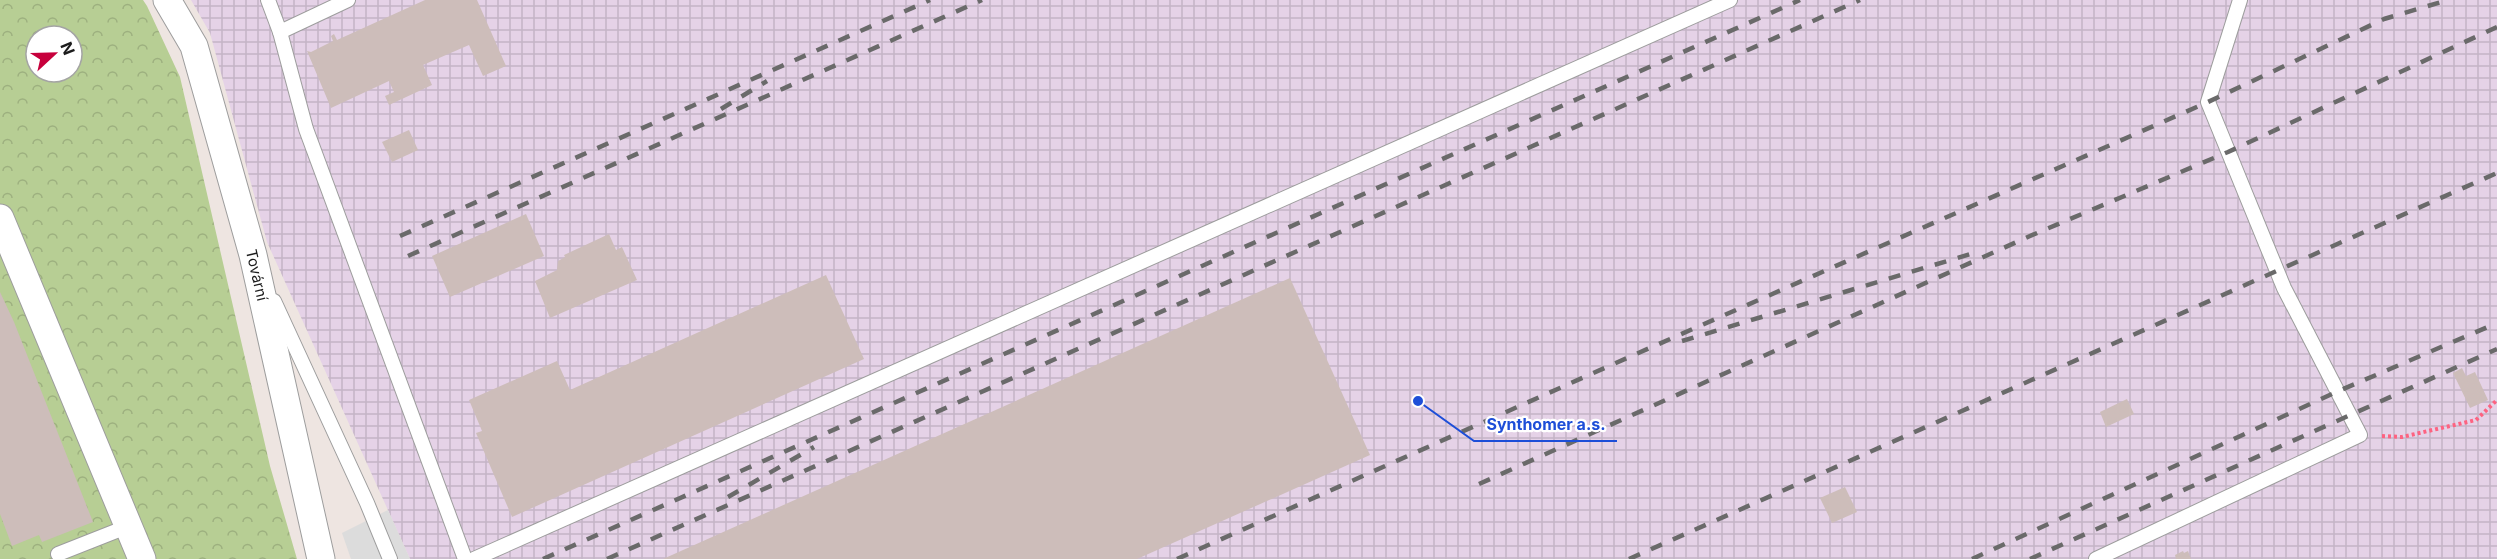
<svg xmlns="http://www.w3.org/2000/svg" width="2497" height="559" font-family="Inter,sans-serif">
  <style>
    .industrial { fill: url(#industrial-grid) }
    .forest { fill: url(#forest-crowns); fill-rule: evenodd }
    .parking { fill: #dcdcdc }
    .building { fill: #cdbdba }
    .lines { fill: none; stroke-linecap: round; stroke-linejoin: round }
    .service-casing { stroke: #9d9d9d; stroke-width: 16 }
    .minor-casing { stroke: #9d9d9d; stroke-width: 29 }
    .path { stroke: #fd6381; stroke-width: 4; stroke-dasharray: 3 3; stroke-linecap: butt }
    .service { stroke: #fff; stroke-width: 14 }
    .minor { stroke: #fff; stroke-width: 27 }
    .rail { stroke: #6a6a6a; stroke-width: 4.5; stroke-dasharray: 12 12; stroke-linecap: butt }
    .labels { text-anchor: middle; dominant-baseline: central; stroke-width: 4.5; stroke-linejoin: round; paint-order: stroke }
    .street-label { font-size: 15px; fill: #1c1c1c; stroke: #fff }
    .leader { fill: none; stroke: #1d4ed8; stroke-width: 2 }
    .callout-dot { fill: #1d4ed8; stroke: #fff; stroke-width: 2 }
    .callout-label { font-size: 16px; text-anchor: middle; font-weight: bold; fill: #1d4ed8; stroke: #fff; stroke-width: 4.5; stroke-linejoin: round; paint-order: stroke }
  </style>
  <defs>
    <pattern id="industrial-grid" width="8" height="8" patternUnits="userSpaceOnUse" patternTransform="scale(1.5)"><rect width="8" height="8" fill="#e5d2e7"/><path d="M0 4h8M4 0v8" fill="none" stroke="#c4b4c6"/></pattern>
    <pattern id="forest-crowns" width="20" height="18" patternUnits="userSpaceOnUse" patternTransform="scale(1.5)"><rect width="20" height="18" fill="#b7ce94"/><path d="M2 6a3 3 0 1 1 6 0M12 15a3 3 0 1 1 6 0" fill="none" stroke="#9db07f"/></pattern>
  </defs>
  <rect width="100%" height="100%" fill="#eee5e1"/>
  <polygon class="industrial" points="191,0 2497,0 2497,559 410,559 267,242 210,33"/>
  <path class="forest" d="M0,0H143L147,6L180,77L270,466L297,559H0ZM36,36H72V72H36Z"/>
  <polygon class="parking" points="388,510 410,559 351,559 342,533"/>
  <g class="building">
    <polygon points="425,0 477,0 506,66 483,76 469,45 423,65 432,85 389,105 385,96 394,92 389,81 331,108 307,51 311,52 333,41 331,36 334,34 337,40"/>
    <polygon points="409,130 418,150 392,162 382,142"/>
    <polygon points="526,214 544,256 450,297 432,256"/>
    <polygon points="609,234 616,250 622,247 637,280 550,318 535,281 557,270 558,261 565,257 564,255"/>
    <polygon points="826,275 864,359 512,517 476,433 482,431 469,400 557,361 570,390"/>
    <polygon points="1290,278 1370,455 1137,559 663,559"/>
    <polygon points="0,292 14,322 93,522 42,542 39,535 12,546 0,514"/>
    <polygon points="2462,368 2466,376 2475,372 2488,400 2470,408 2453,373"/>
    <polygon points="2127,399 2134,414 2106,427 2100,412"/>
    <polygon points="1845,487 1857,512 1832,523 1820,498"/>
    <polygon points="2183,551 2184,553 2188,551 2191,559 2176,559 2175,555"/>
  </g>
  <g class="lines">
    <defs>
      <g id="service">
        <polyline points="268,0 280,32 306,129 465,559"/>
        <polyline points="280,32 348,0"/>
        <polyline points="274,301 367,503 390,559"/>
        <polyline points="58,554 129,526"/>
        <polyline points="474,559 1730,0"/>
        <polyline points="2096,559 2360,435 2284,288 2208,102 2240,0"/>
      </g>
      <g id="minor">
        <polyline points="167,0 194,46 253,255 321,559"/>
        <polyline points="0,218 142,559"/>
      </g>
    </defs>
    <use href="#service" class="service-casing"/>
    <use href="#minor" class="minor-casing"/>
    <polyline class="path" points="2382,436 2402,437 2476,420 2497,400"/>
    <use href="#service" class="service"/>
    <use href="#minor" class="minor"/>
    <g class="rail">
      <polyline points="721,109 767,81"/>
      <polyline points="400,236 930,0"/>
      <polyline points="408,256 982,0"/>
      <polyline points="1682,341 1977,252"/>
      <polyline points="1479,484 2030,236 2228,152 2497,27"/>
      <polyline points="728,497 814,447"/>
      <polyline points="543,559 1800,0"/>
      <polyline points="607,559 1860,0"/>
      <polyline points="1177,559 1627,358 2208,102 2384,19 2448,0"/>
      <polyline points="1629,559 2497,173"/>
      <polyline points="1972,559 2334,393 2497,323"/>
      <polyline points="2030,559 2497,349"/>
    </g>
  </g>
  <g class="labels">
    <g class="street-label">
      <text transform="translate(257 275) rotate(77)">Tovární</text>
    </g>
  </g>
  <path class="leader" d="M1418 401L1474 441H1617"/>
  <circle class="callout-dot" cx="1418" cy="401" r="6"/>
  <g class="callout-label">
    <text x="1546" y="430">Synthomer a.s.</text>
  </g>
  <g transform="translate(54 54) rotate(68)"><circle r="28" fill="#ffffff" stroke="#a4a4a4" stroke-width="1.5"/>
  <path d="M0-4.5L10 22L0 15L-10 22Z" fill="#c7003c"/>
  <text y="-9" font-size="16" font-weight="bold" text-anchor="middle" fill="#1c1c1c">N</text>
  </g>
</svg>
